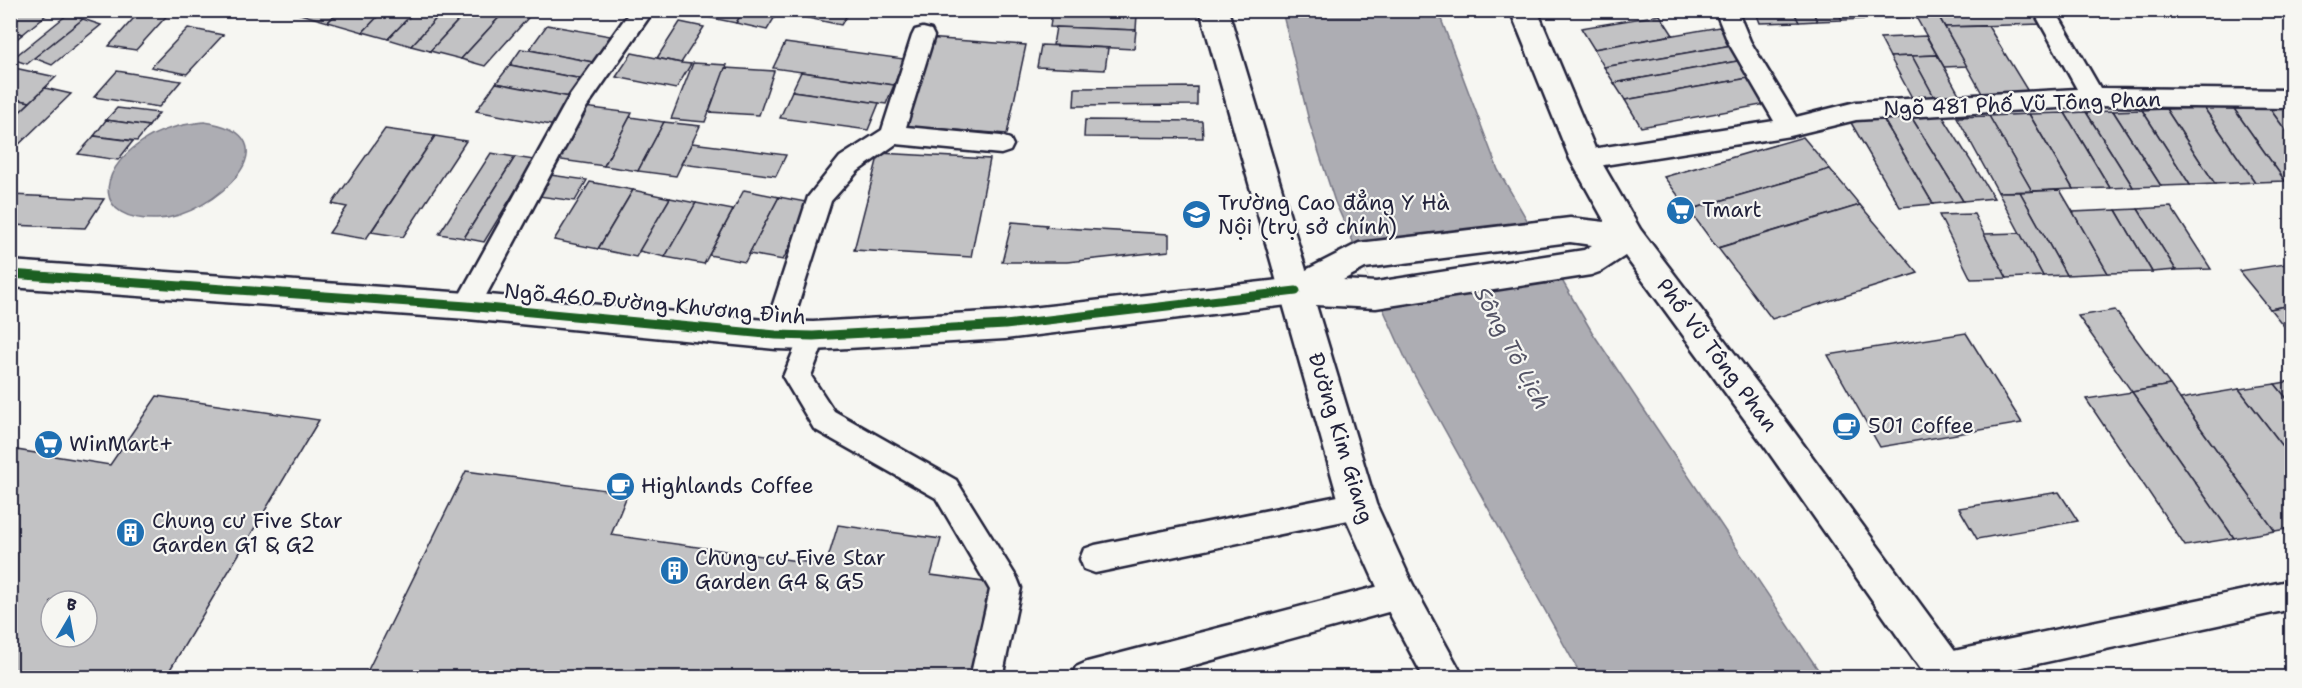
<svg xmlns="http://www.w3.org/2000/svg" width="2302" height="688" font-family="'Shantell Sans',sans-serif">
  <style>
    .water { fill: #adadb3; stroke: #757583; stroke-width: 1.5 }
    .pier { fill: #f6f6f2 }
    .building { fill: #c2c2c4; stroke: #22223b; stroke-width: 1.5; fill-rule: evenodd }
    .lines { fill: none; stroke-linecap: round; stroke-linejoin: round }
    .lane-casing { stroke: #22223b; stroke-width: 5 }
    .street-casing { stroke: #22223b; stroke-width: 5 }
    .secondary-casing { stroke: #22223b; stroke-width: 5 }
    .lane { fill: #f6f6f2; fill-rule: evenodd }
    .street { fill: #f6f6f2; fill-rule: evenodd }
    .secondary { fill: #f6f6f2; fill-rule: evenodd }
    .cycleway-casing { stroke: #f6f6f2; stroke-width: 13 }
    .cycleway { stroke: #1b5e20; stroke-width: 9 }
    .labels { text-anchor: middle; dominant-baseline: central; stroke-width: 4.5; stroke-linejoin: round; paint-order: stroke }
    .street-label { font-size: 21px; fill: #22223b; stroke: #f6f6f2 }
    .poi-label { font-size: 21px; fill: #22223b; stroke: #f6f6f2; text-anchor: start }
    .water-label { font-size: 22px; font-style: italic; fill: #535365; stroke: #f6f6f2 }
  </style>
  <rect width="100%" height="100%" fill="#f6f6f2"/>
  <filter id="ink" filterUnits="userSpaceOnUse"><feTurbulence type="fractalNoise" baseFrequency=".0167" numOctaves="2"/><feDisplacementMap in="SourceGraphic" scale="12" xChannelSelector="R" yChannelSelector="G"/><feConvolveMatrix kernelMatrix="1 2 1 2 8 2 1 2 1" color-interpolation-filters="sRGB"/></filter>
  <g filter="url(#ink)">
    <g class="water">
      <polygon points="1282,11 1438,11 1498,170 1592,332 1823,677 1582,677 1407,362 1335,202 1310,125"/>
      <path d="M204,122C300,135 214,217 157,219C93,221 97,172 140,143C159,129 182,124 204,122Z"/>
    </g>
    <polygon class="pier" points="1539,234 1558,267 1376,295 1359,256"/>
    <g class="building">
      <polygon points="10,10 52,10 23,34 10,30"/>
      <polygon points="141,10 172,10 136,50 109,46"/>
      <polygon points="286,10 340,10 328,22"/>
      <polygon points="340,10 384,10 363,32 328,22"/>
      <polygon points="384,10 416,10 388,39 363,32"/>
      <polygon points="416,10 444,10 411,46 388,39"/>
      <polygon points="444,10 468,10 430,51 411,46"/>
      <polygon points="468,10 506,10 461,59 430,51"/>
      <polygon points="506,10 535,10 485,66 461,59"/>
      <polygon points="712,10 707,17 672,11 672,10"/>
      <polygon points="712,10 744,10 736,23 707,17"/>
      <polygon points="744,10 779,10 767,30 736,23"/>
      <polygon points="784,10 813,10 808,18 782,13"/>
      <polygon points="813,10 850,10 841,25 808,18"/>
      <polygon points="1755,10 1793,10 1799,22 1760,23"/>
      <polygon points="1793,10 1812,10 1817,21 1799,22"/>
      <polygon points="1812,10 1837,10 1842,20 1817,21"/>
      <polygon points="1837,10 1861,10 1865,19 1842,20"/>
      <polygon points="1861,10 1880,10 1884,18 1865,19"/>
      <polygon points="1880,10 1912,10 1916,17 1884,18"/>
      <polygon points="1912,10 1935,10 1967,66 1944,67"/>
      <polygon points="1935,10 2036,10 2045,24 1945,27"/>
      <polygon points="1052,11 1137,14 1136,30 1050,27"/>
      <polygon points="68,14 83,19 27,64 12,59"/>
      <polygon points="1660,15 1673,35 1594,49 1581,28"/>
      <polygon points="83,19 101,25 52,65 34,58"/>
      <polygon points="680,22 704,27 681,63 657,58"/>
      <polygon points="547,25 616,37 598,63 529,50"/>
      <polygon points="1988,26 2029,93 1983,95 1945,27"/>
      <polygon points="1056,27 1136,30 1134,49 1053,45"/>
      <polygon points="1719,27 1732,45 1604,67 1594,49"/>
      <polygon points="188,28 223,35 187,74 151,67"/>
      <polygon points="10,30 23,34 10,44"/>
      <polygon points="1926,36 1937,55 1890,57 1880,38"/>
      <polygon points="926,38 1026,45 1007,134 902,126"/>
      <polygon points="785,43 904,59 894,85 773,68"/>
      <polygon points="1041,45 1108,48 1105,70 1037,67"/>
      <polygon points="1732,45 1743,60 1614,83 1604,67"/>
      <polygon points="521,49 529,50 598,63 587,80 510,65"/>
      <polygon points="632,53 681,63 691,64 676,89 616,77"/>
      <polygon points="1937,55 1944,67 1964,103 1938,104 1912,56"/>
      <polygon points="1912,56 1938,104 1916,105 1890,57"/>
      <polygon points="1743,60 1754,77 1625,100 1614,83"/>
      <polygon points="693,63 727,65 705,122 671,119"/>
      <polygon points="510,65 587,80 575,98 496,83"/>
      <polygon points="10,67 56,77 30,102 10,98"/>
      <polygon points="725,68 774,71 759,115 709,112"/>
      <polygon points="117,71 181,81 159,107 94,97"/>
      <polygon points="801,72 894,85 886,104 792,91"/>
      <polygon points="1754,77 1772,103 1641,127 1625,100"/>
      <polygon points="496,83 575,98 556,126 476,111"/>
      <polygon points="1197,87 1197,105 1074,106 1075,88"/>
      <polygon points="45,88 71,94 10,153 10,121"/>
      <polygon points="792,91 879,103 868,130 780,118"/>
      <polygon points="10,98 30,102 10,121"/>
      <polygon points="2292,104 2292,139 2267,105"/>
      <polygon points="2267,105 2292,139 2292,181 2285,181 2232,106"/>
      <polygon points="2232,106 2285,181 2255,182 2204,108"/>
      <polygon points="584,107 632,113 604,166 554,159"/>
      <polygon points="117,108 159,113 149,126 106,120"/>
      <polygon points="2204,108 2255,182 2215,184 2166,109"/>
      <polygon points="2166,109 2215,184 2190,185 2142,110"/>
      <polygon points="2142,110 2190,185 2161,186 2113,111"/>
      <polygon points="2113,111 2161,186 2133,187 2086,112"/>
      <polygon points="1940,112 1994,198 1963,201 1910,115"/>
      <polygon points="2086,112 2133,187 2110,188 2065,113"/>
      <polygon points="2065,113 2110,188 2073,189 2029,114"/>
      <polygon points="2029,114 2073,189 2032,191 1989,116"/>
      <polygon points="1910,115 1963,201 1933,204 1882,117"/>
      <polygon points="1989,116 2032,191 1998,192 1957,117"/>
      <polygon points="630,117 664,122 638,171 604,166"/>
      <polygon points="1882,117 1933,204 1900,207 1850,121"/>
      <polygon points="106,120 149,126 137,141 94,136"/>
      <polygon points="1085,120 1202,121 1203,138 1084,137"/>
      <polygon points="664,122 700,126 676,176 638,171"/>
      <polygon points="385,129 435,136 366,239 329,233 347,207 332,204"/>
      <polygon points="94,136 133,141 118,160 78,154"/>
      <polygon points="435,136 466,141 403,237 371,232"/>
      <polygon points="1803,137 1830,169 1689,210 1664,177"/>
      <polygon points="692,143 786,155 776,176 681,164"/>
      <polygon points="491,153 515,157 464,238 439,234"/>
      <polygon points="879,153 990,159 971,257 854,250"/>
      <polygon points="515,157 534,160 484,242 464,238"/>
      <polygon points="1830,169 1860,205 1717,248 1689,210"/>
      <polygon points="543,174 587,180 575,201 531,195"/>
      <polygon points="590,182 633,190 598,249 554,240"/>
      <polygon points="633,190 670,198 636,257 598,249"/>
      <polygon points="744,190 779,197 745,262 709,255"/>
      <polygon points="2060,190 2073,212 2108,273 2066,275 2020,192"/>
      <polygon points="1998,192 2020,192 2066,275 2043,276"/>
      <polygon points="10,195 104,199 85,228 10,225"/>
      <polygon points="779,197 811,203 783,260 749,254"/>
      <polygon points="670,198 696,203 665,257 639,251"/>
      <polygon points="696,203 733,210 704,264 665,257"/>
      <polygon points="1860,205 1918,273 1772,319 1718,248"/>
      <polygon points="2171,207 2211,269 2176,270 2138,209"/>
      <polygon points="2138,209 2176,270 2152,272 2116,210"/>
      <polygon points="2116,210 2152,272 2108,273 2073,212"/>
      <polygon points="1974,214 1984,234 2007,278 1971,279 1939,215"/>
      <polygon points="1012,222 1047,225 1046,227 1169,234 1169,251 1067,262 1002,262"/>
      <polygon points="2020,233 2043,276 2007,278 1984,234"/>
      <polygon points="2292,263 2292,305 2270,309 2239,271"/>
      <polygon points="2292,305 2292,336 2270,309"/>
      <polygon points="2115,310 2170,385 2132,392 2078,316"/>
      <polygon points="1966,333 2022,423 1880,447 1828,355"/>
      <polygon points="2292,381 2292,405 2275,384"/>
      <polygon points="2275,384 2292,405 2292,458 2239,389"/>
      <polygon points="2170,385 2180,399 2275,531 2234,538 2132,392"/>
      <polygon points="2239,389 2292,458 2292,528 2275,531 2180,399"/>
      <polygon points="2132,392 2234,538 2185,546 2086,399"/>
      <path d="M157,396L319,420L165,678H10V449L110,465ZM51,601H87V637H51Z"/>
      <polygon points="466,471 628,493 611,535 826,565 838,525 941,539 931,575 991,583 970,678 364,678"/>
      <polygon points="2059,492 2078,521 1977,539 1959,508"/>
    </g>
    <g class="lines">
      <defs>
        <g id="lane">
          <polygon points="631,10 654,10 586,108 476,314 467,317 458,314 454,306 458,298 569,97"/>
          <polygon points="1715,10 1737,10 1750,41 1796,117 1856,102 2077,89 2033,10 2055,10 2100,88 2292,90 2292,108 2093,106 1856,120 1790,136 1585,168 1576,166 1573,159 1576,152 1585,150 1774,121 1728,42"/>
          <polygon points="923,28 931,30 934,36 906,127 1001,136 1010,139 1013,145 1010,151 1001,154 896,144 858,171 831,201 786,343 776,346 766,343 763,335 808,197 840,157 882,130 912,36 915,30"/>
          <polygon points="813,325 823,328 826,336 811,376 834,411 956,480 1017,578 1021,588 1002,678 970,678 990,590 936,498 814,429 783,377 803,328"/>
          <polygon points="1358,492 1368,496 1373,505 1368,514 1358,518 1095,573 1084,569 1080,559 1084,549 1095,545"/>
          <polygon points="2292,580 2292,609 1971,678 1932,678 1928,668 1933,657 1944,653"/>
          <polygon points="1399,581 1410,585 1414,595 1410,605 1399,609 1147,678 1071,678 1076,667 1087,662"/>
        </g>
        <polygon id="street" points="10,261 467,293 776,321 813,322 1005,311 1296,278 1307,282 1312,291 1307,300 1296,304 1005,339 813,350 776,349 467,319 10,287"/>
        <path id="secondary" d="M1200,10H1228L1306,270L1359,243L1570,218L1605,222L1570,159L1510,10H1537L1599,158L1640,229L1789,425L1965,665L1970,678H1927L1765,447L1625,256L1602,271L1591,275L1376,308L1316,305L1376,504L1412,583L1464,678H1424L1386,607L1340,505ZM1570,242L1592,245L1584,250L1376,282L1343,280L1365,268Z"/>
      </defs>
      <use href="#lane" class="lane-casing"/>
      <use href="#street" class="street-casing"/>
      <use href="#secondary" class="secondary-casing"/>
      <use href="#lane" class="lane"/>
      <use href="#street" class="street"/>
      <use href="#secondary" class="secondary"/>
      <defs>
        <polyline id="cycleway" points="10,274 467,306 776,335 813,336 1005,325 1296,291"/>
      </defs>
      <use href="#cycleway" class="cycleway-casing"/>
      <use href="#cycleway" class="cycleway"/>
    </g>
  </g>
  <defs>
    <symbol id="supermarket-disc" viewBox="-11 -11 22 22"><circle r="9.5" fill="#1f6fb2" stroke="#f6f6f2"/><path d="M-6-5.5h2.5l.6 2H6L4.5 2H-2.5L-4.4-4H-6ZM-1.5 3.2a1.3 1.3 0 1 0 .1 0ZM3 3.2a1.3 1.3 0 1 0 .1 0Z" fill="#fff"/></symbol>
    <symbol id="school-disc" viewBox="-11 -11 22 22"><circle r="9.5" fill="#1f6fb2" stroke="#f6f6f2"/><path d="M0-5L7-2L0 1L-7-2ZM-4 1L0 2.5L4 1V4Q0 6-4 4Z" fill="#fff"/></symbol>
    <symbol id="cafe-disc" viewBox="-11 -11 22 22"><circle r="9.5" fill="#1f6fb2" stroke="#f6f6f2"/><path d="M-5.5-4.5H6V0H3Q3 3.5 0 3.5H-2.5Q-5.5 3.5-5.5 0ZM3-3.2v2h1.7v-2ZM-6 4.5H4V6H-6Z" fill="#fff"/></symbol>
    <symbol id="building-disc" viewBox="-11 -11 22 22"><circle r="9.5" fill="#1f6fb2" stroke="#f6f6f2"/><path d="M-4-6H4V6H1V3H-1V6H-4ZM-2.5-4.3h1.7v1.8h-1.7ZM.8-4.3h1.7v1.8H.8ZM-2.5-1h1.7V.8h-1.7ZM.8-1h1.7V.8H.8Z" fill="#fff"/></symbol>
  </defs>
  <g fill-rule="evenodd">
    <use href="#supermarket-disc" x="1664" y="194" width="33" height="33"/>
    <use href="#school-disc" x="1180" y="198" width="33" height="33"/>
    <use href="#cafe-disc" x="1830" y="410" width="33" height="33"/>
    <use href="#supermarket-disc" x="32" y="428" width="33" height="33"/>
    <use href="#cafe-disc" x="604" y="470" width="33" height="33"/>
    <use href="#building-disc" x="114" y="516" width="33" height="33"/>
    <use href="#building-disc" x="658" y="554" width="33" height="33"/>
  </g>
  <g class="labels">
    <g class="street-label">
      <text transform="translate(2022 104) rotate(-2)">Ngõ 481 Phố Vũ Tông Phan</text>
      <text transform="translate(655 304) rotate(5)">Ngõ 460 Đường Khương Đình</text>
      <text transform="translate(1717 355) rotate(53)">Phố Vũ Tông Phan</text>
      <text transform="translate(1341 438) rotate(73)">Đường Kim Giang</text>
    </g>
    <g class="poi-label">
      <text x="1218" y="203">Trường Cao đẳng Y Hà<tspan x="1218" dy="24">Nội (trụ sở chính)</tspan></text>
      <text x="1702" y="210">Tmart</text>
      <text x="1868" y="426">501 Coffee</text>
      <text x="69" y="444">WinMart+</text>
      <text x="641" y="486">Highlands Coffee</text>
      <text x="152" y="521">Chung cư Five Star<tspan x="152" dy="24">Garden G1 &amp; G2</tspan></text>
      <text x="695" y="558">Chung cư Five Star<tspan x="695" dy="24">Garden G4 &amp; G5</tspan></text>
    </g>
    <g class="water-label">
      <text transform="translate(1512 348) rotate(62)">Sông Tô Lịch</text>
    </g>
  </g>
  <rect width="2302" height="688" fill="none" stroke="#f6f6f2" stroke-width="36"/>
  <rect x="18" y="18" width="2266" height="652" fill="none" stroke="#22223b" stroke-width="2" filter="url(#ink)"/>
  <g transform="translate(69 619) rotate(10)"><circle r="28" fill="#f6f6f2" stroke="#a1a1a9" stroke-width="1.5"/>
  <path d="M0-4.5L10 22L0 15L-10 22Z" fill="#1f6fb2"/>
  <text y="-9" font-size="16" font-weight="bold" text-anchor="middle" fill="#22223b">B</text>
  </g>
</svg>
